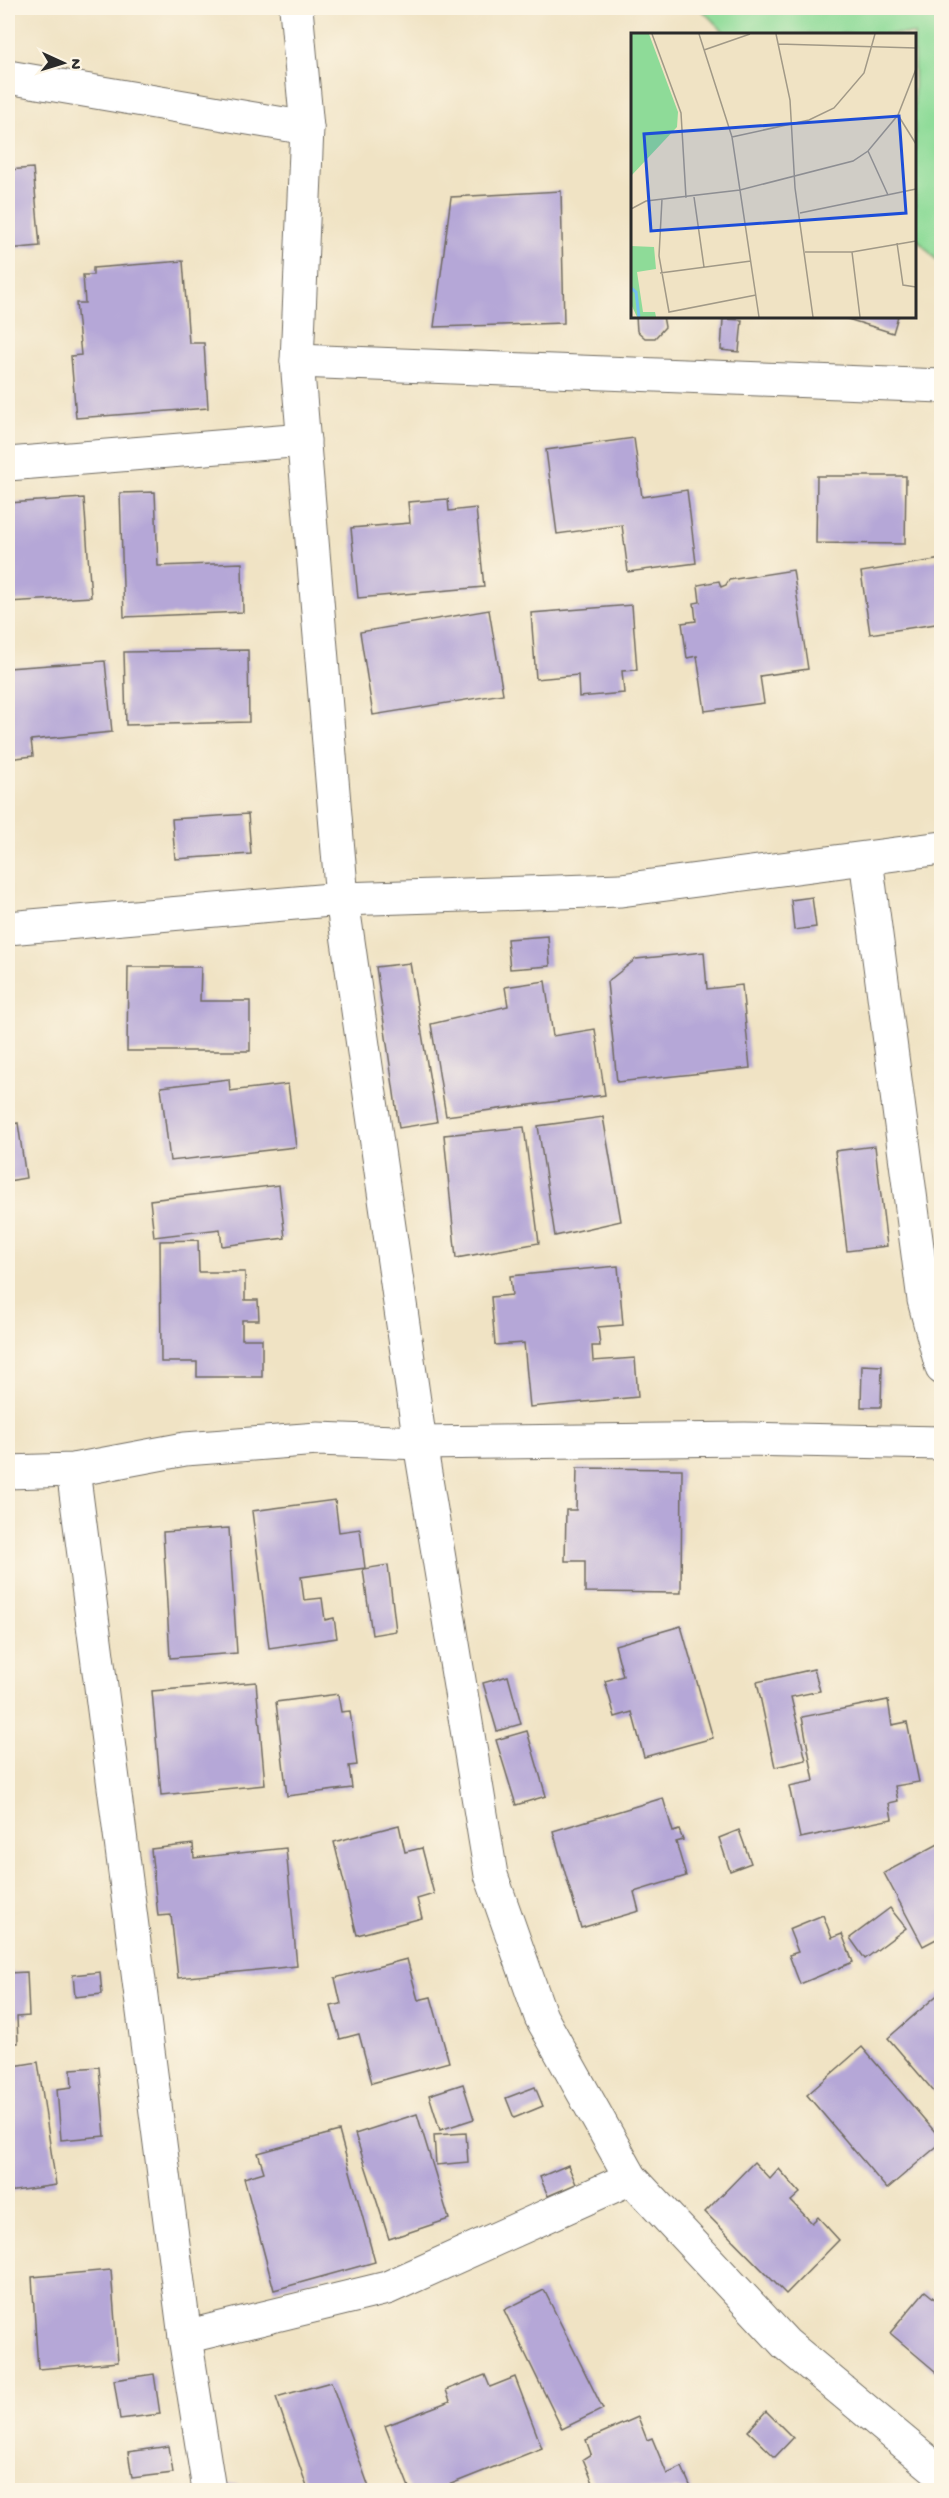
<svg xmlns="http://www.w3.org/2000/svg" width="949" height="2498" font-family="'Gochi Hand',sans-serif">
  <style>
    .green { fill: #8edb98; stroke: #5c8362; stroke-width: 1.5 }
    .building { fill: #b5a7d7 }
    .lines { fill: none; stroke-linecap: round; stroke-linejoin: round }
    .minor-casing { stroke: #706b61; stroke-width: 35 }
    .minor { stroke: #fff; stroke-width: 33 }
    .inset-river { fill: none; stroke: #73c1ee; stroke-width: 3 }
    .inset-road { fill: none; stroke: #a19987; stroke-width: 1.5 }
    .view { fill: #1d4ed8; fill-opacity: 0.15; stroke: #1d4ed8; stroke-width: 3 }
    .inset-edge { fill: none; stroke: #2b2b2b; stroke-width: 3 }
  </style>
  <rect width="100%" height="100%" fill="#fcf5e5"/>
  <filter id="ink" filterUnits="userSpaceOnUse"><feTurbulence type="fractalNoise" baseFrequency=".0167" numOctaves="2"/><feDisplacementMap in="SourceGraphic" scale="12" xChannelSelector="R" yChannelSelector="G"/><feConvolveMatrix kernelMatrix="1 2 1 2 8 2 1 2 1" color-interpolation-filters="sRGB"/></filter>
  <filter id="wash" filterUnits="userSpaceOnUse"><feTurbulence type="fractalNoise" baseFrequency=".008" numOctaves="4" result="noise"/><feDisplacementMap in="SourceGraphic" scale="24" xChannelSelector="R" yChannelSelector="G"/><feGaussianBlur stdDeviation="1.35" result="paint"/><feColorMatrix in="noise" values="0 0 0 0 0 0 0 0 0 0 0 0 0 0 0 0 0 1.4 0 .05"/><feComposite in="paint" operator="in"/></filter>
  <g filter="url(#wash)">
    <rect width="100%" height="100%" fill="#f0e3c4"/>
    <polygon class="green" points="700,8 941,8 941,265 915,237 914,34 726,34"/>
    <g id="blocks">
      <g class="building">
        <polygon points="33,168 40,246 8,249 8,170"/>
        <polygon points="561,191 564,323 434,327 451,197"/>
        <polygon points="183,261 189,343 204,343 208,408 76,418 71,356 81,355 76,303 85,303 83,275 93,275 93,268"/>
        <polygon points="636,316 663,316 665,327 655,338 645,338 637,331"/>
        <polygon points="838,316 898,316 893,333"/>
        <polygon points="723,319 742,320 739,352 721,350"/>
        <polygon points="634,438 642,497 687,490 696,563 628,572 622,525 557,534 546,450"/>
        <polygon points="817,476 906,476 905,544 816,543"/>
        <polygon points="155,492 158,566 242,563 243,612 124,617 120,493"/>
        <polygon points="84,498 91,597 8,602 8,503"/>
        <polygon points="448,499 449,511 476,508 484,587 358,598 351,528 410,523 408,502"/>
        <polygon points="942,559 942,623 870,634 861,572"/>
        <polygon points="793,570 808,669 760,676 764,703 705,711 697,656 687,658 682,623 696,621 694,603 700,602 698,585 719,581 721,587 726,585 729,580"/>
        <polygon points="632,605 637,670 622,671 624,693 579,697 578,675 536,679 531,613"/>
        <polygon points="489,610 503,694 373,715 360,632"/>
        <polygon points="248,650 249,722 126,725 124,652"/>
        <polygon points="105,661 112,732 31,740 33,756 8,759 8,668"/>
        <polygon points="248,814 251,854 175,859 172,819"/>
        <polygon points="812,897 816,927 794,930 791,900"/>
        <polygon points="548,936 550,966 510,969 507,939"/>
        <polygon points="704,952 707,989 742,985 750,1068 617,1082 607,982 636,959"/>
        <polygon points="410,963 437,1122 399,1128 376,967"/>
        <polygon points="128,967 201,967 200,1001 250,1001 250,1051 127,1051"/>
        <polygon points="545,981 553,1036 595,1029 605,1095 446,1116 431,1024 508,1006 505,987"/>
        <polygon points="229,1079 230,1091 288,1084 296,1147 170,1161 161,1087"/>
        <polygon points="603,1117 621,1221 555,1236 538,1126"/>
        <polygon points="18,1123 26,1178 8,1181 8,1125"/>
        <polygon points="524,1127 539,1243 456,1258 444,1135"/>
        <polygon points="875,1146 887,1246 847,1251 835,1151"/>
        <polygon points="279,1185 285,1238 222,1246 220,1229 154,1237 150,1200"/>
        <polygon points="198,1240 199,1272 245,1272 245,1300 258,1300 259,1320 242,1320 242,1339 262,1339 262,1377 197,1377 197,1362 161,1362 160,1241"/>
        <polygon points="618,1266 623,1325 598,1327 600,1346 592,1346 593,1361 635,1358 638,1397 530,1407 524,1343 495,1345 491,1297 512,1295 510,1276"/>
        <polygon points="862,1365 882,1366 881,1407 861,1407"/>
        <polygon points="577,1468 682,1469 681,1593 585,1592 585,1561 565,1561 566,1510 576,1510"/>
        <polygon points="335,1500 339,1532 360,1529 365,1568 301,1577 304,1600 322,1598 325,1620 334,1618 337,1638 269,1648 252,1511"/>
        <polygon points="229,1528 237,1653 170,1658 163,1532"/>
        <polygon points="388,1565 396,1631 372,1635 363,1569"/>
        <polygon points="8,1624 9,1624 12,1690 8,1690"/>
        <polygon points="681,1626 713,1738 644,1757 632,1712 615,1717 605,1681 623,1676 615,1645"/>
        <polygon points="814,1669 820,1691 791,1697 806,1760 775,1767 757,1682"/>
        <polygon points="508,1676 521,1724 497,1731 483,1683"/>
        <polygon points="256,1682 265,1785 161,1795 152,1691"/>
        <polygon points="338,1694 341,1712 350,1711 357,1765 349,1766 352,1788 287,1796 276,1702"/>
        <polygon points="888,1700 892,1725 907,1722 919,1782 895,1786 898,1801 889,1803 892,1819 800,1838 789,1786 814,1781 802,1717"/>
        <polygon points="527,1731 546,1796 516,1805 496,1740"/>
        <polygon points="663,1798 673,1832 679,1830 683,1840 676,1842 686,1876 634,1892 639,1911 581,1928 553,1831"/>
        <polygon points="399,1825 405,1852 422,1848 434,1894 417,1899 422,1918 357,1935 334,1842"/>
        <polygon points="739,1830 751,1863 730,1871 719,1838"/>
        <polygon points="942,1842 942,1936 923,1946 884,1873"/>
        <polygon points="193,1844 194,1858 286,1848 297,1966 178,1978 171,1915 158,1916 151,1849"/>
        <polygon points="890,1908 906,1928 865,1959 850,1938"/>
        <polygon points="823,1915 832,1938 842,1934 853,1962 800,1984 789,1955 798,1952 789,1929"/>
        <polygon points="407,1959 418,2000 431,1997 449,2062 372,2083 359,2034 340,2039 331,2006 341,2004 335,1978"/>
        <polygon points="27,1972 29,2016 17,2017 18,2043 8,2043 8,1973"/>
        <polygon points="100,1972 102,1994 75,1997 73,1975"/>
        <polygon points="942,1991 942,2101 888,2038"/>
        <polygon points="862,2047 942,2140 942,2142 887,2189 807,2095"/>
        <polygon points="38,2062 56,2185 8,2192 8,2067"/>
        <polygon points="99,2067 105,2136 61,2140 57,2089 72,2087 71,2069"/>
        <polygon points="463,2084 474,2119 440,2130 429,2095"/>
        <polygon points="535,2087 543,2106 514,2118 506,2098"/>
        <polygon points="417,2114 449,2219 389,2239 355,2134"/>
        <polygon points="339,2131 375,2262 274,2290 244,2178 264,2172 258,2153"/>
        <polygon points="466,2133 468,2162 436,2165 434,2135"/>
        <polygon points="754,2162 770,2179 779,2169 800,2193 791,2201 812,2223 818,2217 839,2240 786,2294 705,2212"/>
        <polygon points="568,2165 576,2184 548,2196 540,2177"/>
        <polygon points="111,2270 118,2362 38,2369 32,2277"/>
        <polygon points="544,2290 603,2409 562,2429 504,2310"/>
        <polygon points="925,2291 942,2305 942,2377 890,2333"/>
        <polygon points="154,2374 160,2414 120,2419 114,2380"/>
        <polygon points="485,2375 490,2387 515,2377 542,2448 436,2490 410,2490 385,2426 450,2401 446,2390"/>
        <polygon points="331,2382 370,2490 308,2490 276,2397"/>
        <polygon points="766,2411 793,2438 775,2457 748,2431"/>
        <polygon points="638,2417 647,2440 652,2438 667,2474 682,2467 692,2490 596,2490 583,2459 591,2454 586,2440"/>
        <polygon points="169,2446 173,2473 132,2478 128,2452"/>
        <polygon points="239,2484 239,2490 222,2490 222,2485"/>
      </g>
    </g>
  </g>
  <g filter="url(#ink)">
    <use href="#blocks" fill-opacity="0" stroke="#706b61" stroke-width="1.5"/>
    <g class="lines">
      <defs>
        <g id="minor">
          <polyline points="296,8 307,128 297,361 342,899 420,1443 491,1875 541,2017 631,2178 786,2344 942,2474"/>
          <polyline points="8,77 307,128"/>
          <polyline points="297,361 942,386"/>
          <polyline points="8,464 304,440"/>
          <polyline points="866,859 924,1300 942,1368"/>
          <polyline points="8,928 342,899 621,890 942,848"/>
          <polyline points="73,1470 185,2337 209,2490"/>
          <polyline points="8,1472 73,1470 185,1449 318,1439 420,1443 745,1439 942,1443"/>
          <polyline points="185,2337 387,2288 631,2178"/>
        </g>
      </defs>
      <use href="#minor" class="minor-casing"/>
      <use href="#minor" class="minor"/>
    </g>
  </g>
  <g transform="translate(631 33)">
    <rect width="285" height="285" fill="#f0e3c4"/>
    <path d="M0,1H18L47,79L46,94L0,143ZM0,213L23,214L25,236L6,239L12,279H24L25,284H6L0,271Z" fill="#8edb98"/>
    <path class="inset-river" d="M0,255L5,259L8,284"/>
    <path class="inset-road" d="M21,1L50,80L55,165M68,1L101,104L128,284M145,1L159,67L164,155L182,284M147,11L285,15M73,17L119,1M267,82L285,111M101,104L178,87L203,75L233,40L244,1M237,118L257,162M63,164L73,234M31,166L28,223L38,279L125,262M0,176L15,168L109,157L222,128L237,118L267,82L285,36M169,180L285,156M266,210L272,252L285,254M174,219H221L285,208M221,219L229,284M29,240L120,228"/>
    <path class="view" d="M268,83L275,180L20,198L13,101Z"/>
    <rect width="285" height="285" class="inset-edge"/>
  </g>
  <rect width="949" height="2498" fill="none" stroke="#fcf5e5" stroke-width="30"/>
  <g transform="translate(63 63) rotate(94)" stroke="#fcf5e5" stroke-width="4.5" paint-order="stroke">
  <path d="M0-4.5L10 22L0 15L-10 22Z" fill="#2b2b2b"/>
  <text y="-9" font-size="16" font-weight="bold" text-anchor="middle" fill="#2b2b2b">N</text>
  </g>
</svg>
